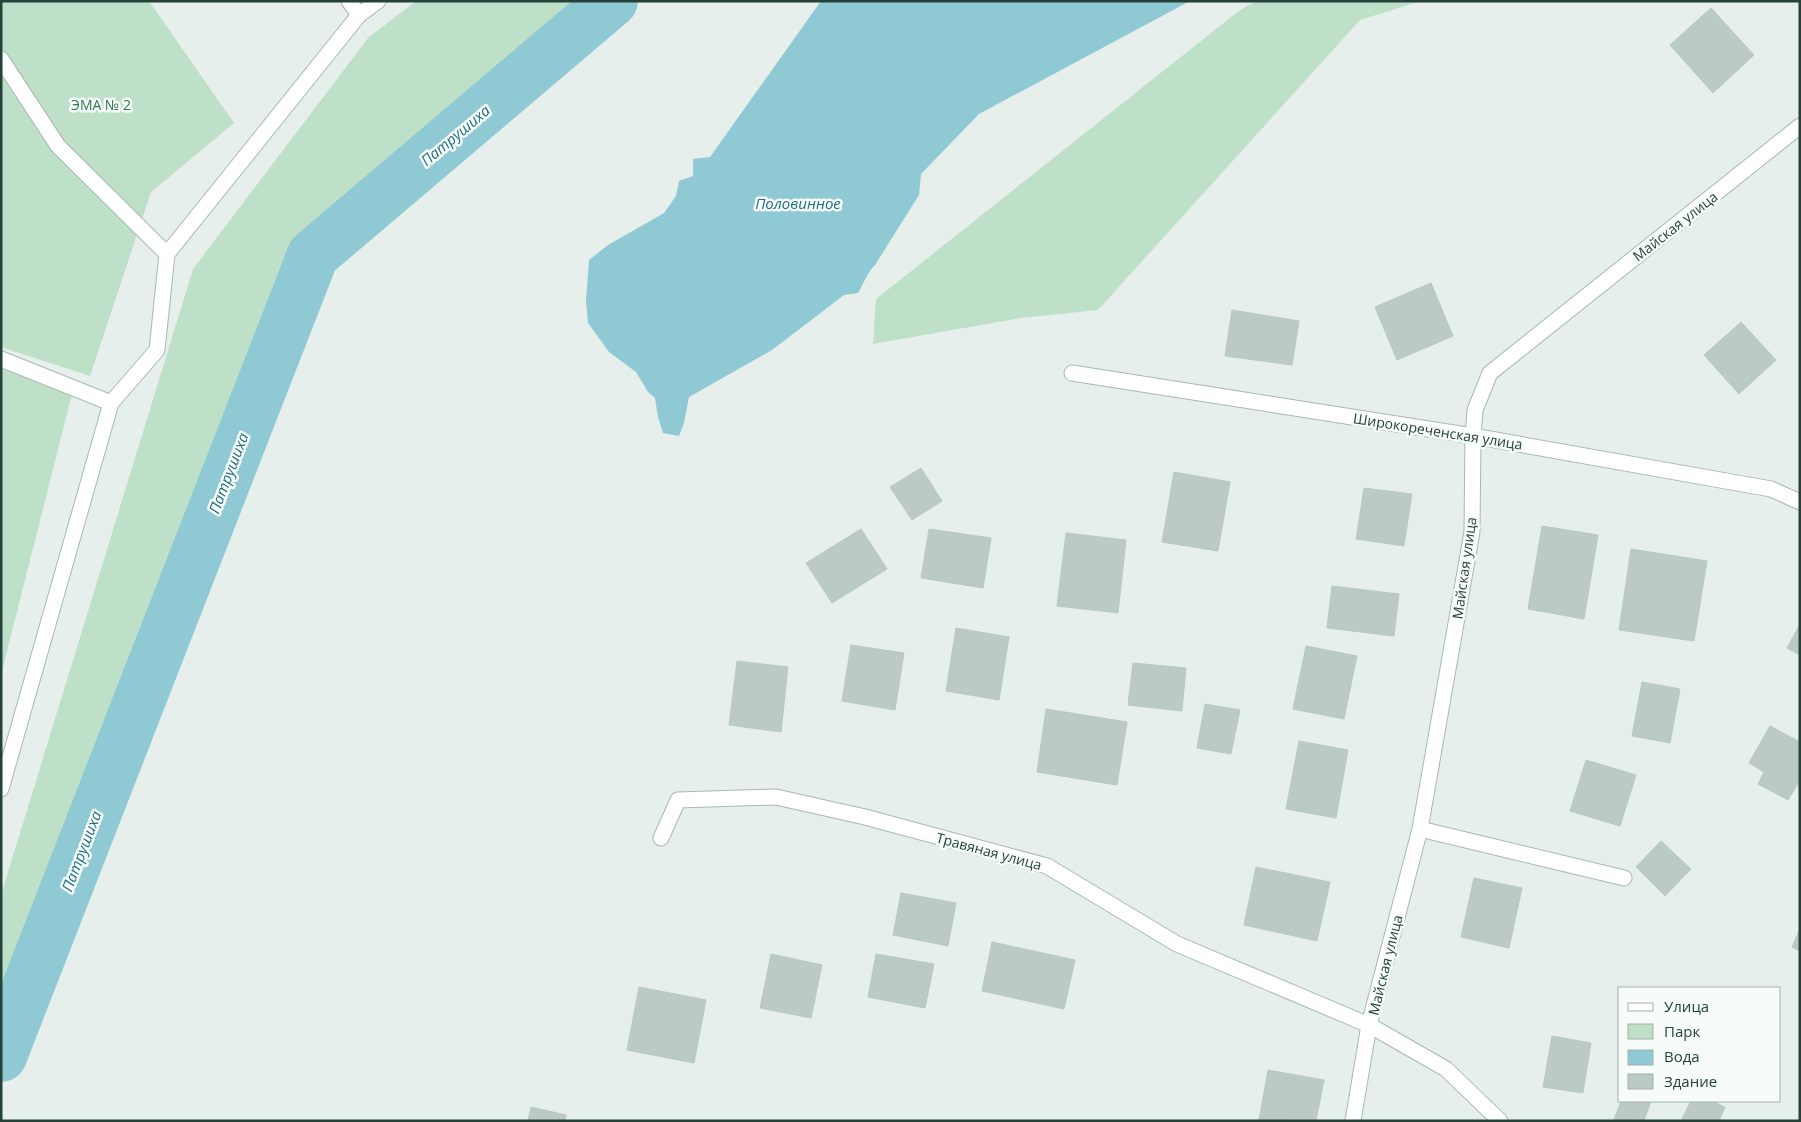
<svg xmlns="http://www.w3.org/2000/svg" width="1801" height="1122" font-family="'Open Sans',sans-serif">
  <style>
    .green { fill: #bfe0c8 }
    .water { fill: #8ec9d4 }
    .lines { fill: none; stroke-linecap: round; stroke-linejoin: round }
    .river { stroke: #8ec9d4; stroke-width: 52 }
    .building { fill: #bbcac4; stroke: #b8c9c2 }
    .lane-casing { stroke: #a8b8b2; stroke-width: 17 }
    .street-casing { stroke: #a8b8b2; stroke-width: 17 }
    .lane { stroke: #fff; stroke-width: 15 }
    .street { stroke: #fff; stroke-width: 15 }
    .labels { text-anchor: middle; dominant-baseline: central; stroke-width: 5; stroke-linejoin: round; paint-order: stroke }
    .park-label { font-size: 14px; fill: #2d7a4b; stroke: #f7fbf9 }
    .street-label { font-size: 14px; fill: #24423a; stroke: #f7fbf9 }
    .water-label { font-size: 15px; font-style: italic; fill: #1c6f80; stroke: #f7fbf9 }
  </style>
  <rect width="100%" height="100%" fill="#e6efeb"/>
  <g class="green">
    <polygon points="1,1 149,1 234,123 151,192 90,376 1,347"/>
    <polygon points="416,1 586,1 300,242 1,1027 1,895 193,269 368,38"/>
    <polygon points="1256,1 1421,1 1360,20 1098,310 1021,318 873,344 876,299 1240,10"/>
    <polygon points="1,366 73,390 1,675"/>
  </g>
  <path class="water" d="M821,1H1190L979,114L921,174L919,195L875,265C867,273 864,283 858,293L844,295L772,350L689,397L684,423L679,436L663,433L658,417L655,398L648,392L636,372L609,352L588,323L586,301L589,260L608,245L664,213L676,196L679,181L693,176V159L710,157Z"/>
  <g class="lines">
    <polyline class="river" points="1,1056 313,255 612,1"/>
  </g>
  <g class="building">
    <polygon points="1711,8 1754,55 1713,93 1670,45"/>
    <polygon points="1431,283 1453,336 1397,360 1375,307"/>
    <polygon points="1232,310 1299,321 1292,365 1225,356"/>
    <polygon points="1741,322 1776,360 1739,394 1704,355"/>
    <polygon points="921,468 942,501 912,520 890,487"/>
    <polygon points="1174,472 1230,482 1218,551 1162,542"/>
    <polygon points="1364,488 1412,494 1404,546 1356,539"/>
    <polygon points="1542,526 1598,535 1584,619 1528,609"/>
    <polygon points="861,529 887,569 832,603 806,563"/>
    <polygon points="929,529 991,538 983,588 921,578"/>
    <polygon points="1066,533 1126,540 1118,613 1057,606"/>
    <polygon points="1631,549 1707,561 1694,641 1619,630"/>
    <polygon points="1332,586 1399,594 1394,636 1327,628"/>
    <polygon points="1800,624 1800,655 1787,648"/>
    <polygon points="956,628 1009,637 999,700 946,691"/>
    <polygon points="851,645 904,653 895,710 842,701"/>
    <polygon points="1306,646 1357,656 1344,719 1293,709"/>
    <polygon points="737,661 788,667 781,732 729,725"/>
    <polygon points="1133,663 1186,668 1182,711 1128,705"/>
    <polygon points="1642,682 1680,689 1670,743 1632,736"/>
    <polygon points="1205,704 1240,710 1231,754 1197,748"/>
    <polygon points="1046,709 1127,722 1117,785 1037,772"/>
    <polygon points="1770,726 1800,742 1800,780 1788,800 1758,784 1764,772 1749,763"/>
    <polygon points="1299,741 1348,750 1336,818 1286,809"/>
    <polygon points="1586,760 1636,775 1620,826 1570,811"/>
    <polygon points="1661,841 1691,869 1665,896 1636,867"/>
    <polygon points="1256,867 1330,882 1317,941 1244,925"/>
    <polygon points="1474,878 1522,888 1509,948 1461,937"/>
    <polygon points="901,893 956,903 948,946 893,935"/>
    <polygon points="1800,929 1800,951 1792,947"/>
    <polygon points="992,942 1075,960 1064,1009 982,991"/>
    <polygon points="771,954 822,965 811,1018 760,1008"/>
    <polygon points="876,954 934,964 925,1008 868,997"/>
    <polygon points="639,987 706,1000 694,1063 627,1050"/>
    <polygon points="1552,1036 1591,1043 1583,1093 1543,1087"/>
    <polygon points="1268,1070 1324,1080 1316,1121 1259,1120"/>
    <polygon points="1621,1101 1651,1101 1644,1121 1614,1120"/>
    <polygon points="1691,1101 1712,1101 1725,1107 1719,1121 1681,1121"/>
    <polygon points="531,1107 566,1115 565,1121 528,1121"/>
  </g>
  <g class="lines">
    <defs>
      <g id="lane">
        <polyline points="349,1 359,15"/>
        <polyline points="1,59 58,146 167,254"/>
        <polyline points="1,359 111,403"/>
        <polyline points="1420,829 1624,878"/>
      </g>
      <g id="street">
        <polyline points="1072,373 1473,436 1771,489 1800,502"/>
        <polyline points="1,789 111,403 157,350 167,254 359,15 378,1"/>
        <polyline points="661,838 678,800 776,797 865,817 1047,866 1177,944 1369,1025 1446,1069 1500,1121"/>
        <polyline points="1353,1121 1369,1025 1420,829 1472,532 1473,436 1475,410 1490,373 1800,126"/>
      </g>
    </defs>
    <use href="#lane" class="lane-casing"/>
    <use href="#street" class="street-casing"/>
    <use href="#lane" class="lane"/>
    <use href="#street" class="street"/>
  </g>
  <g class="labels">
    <g class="park-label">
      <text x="101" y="104">ЭМА № 2</text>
    </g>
    <g class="street-label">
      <text transform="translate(1675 226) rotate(-38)">Майская улица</text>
      <text transform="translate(1438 431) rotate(9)">Широкореченская улица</text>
      <text transform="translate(1464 568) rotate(-82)">Майская улица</text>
      <text transform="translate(989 851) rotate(15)">Травяная улица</text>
      <text transform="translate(1385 965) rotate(-76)">Майская улица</text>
    </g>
    <g class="water-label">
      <text transform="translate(455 135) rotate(-40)">Патрушиха</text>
      <text x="798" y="203">Половинное</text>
      <text transform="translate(228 473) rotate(-69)">Патрушиха</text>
      <text transform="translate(81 851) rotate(-69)">Патрушиха</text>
    </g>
  </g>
  <rect width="1801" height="1122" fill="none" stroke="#24423a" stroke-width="5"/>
  <rect x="1618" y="987" width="162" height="115" fill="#f7fbf9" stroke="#a3b1ad"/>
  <rect x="1628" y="1003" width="25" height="8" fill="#ffffff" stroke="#a3b1ad"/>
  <text x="1664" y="1012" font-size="15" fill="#24423a">Улица</text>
  <rect x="1628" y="1024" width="25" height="15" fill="#bfe0c8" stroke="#a3b1ad"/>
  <text x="1664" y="1037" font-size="15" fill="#24423a">Парк</text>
  <rect x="1628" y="1050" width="25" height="15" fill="#8ec9d4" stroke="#a3b1ad"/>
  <text x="1664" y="1062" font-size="15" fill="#24423a">Вода</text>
  <rect x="1628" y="1074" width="25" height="15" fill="#bbcac4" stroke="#a3b1ad"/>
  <text x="1664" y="1087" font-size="15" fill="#24423a">Здание</text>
</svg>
